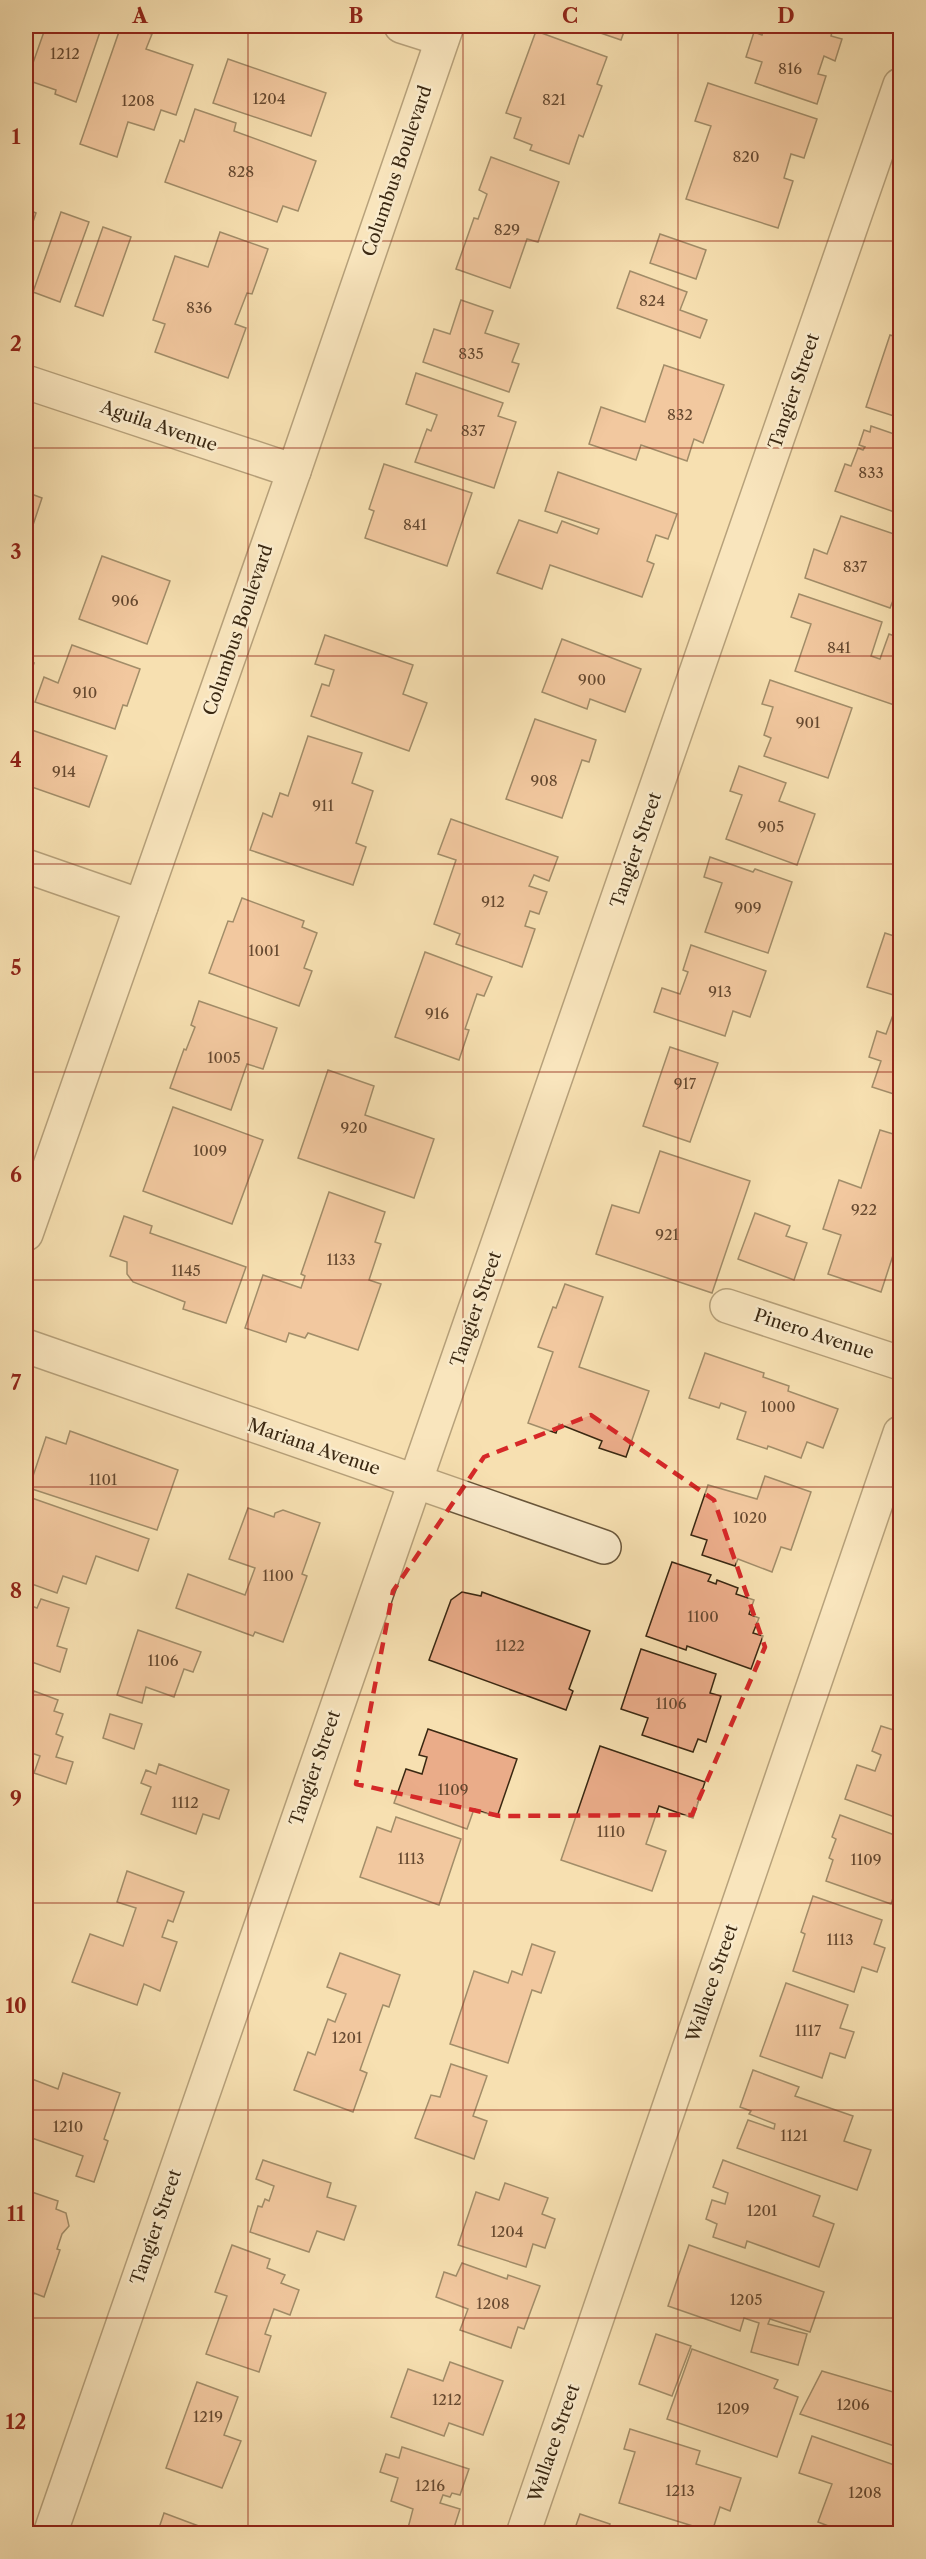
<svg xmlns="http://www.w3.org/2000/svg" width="926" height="2559" font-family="'Libre Caslon Text',serif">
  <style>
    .building { fill: #eaac89; stroke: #3a2812; stroke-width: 1.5 }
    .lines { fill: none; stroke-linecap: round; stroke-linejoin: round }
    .minor-casing { stroke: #69563a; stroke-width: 36 }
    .minor { stroke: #faebcc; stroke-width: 33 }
    .marked { fill: none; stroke: #d62828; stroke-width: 4.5; stroke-dasharray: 12 8; stroke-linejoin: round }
    .grid { fill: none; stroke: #8f2418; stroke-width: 1.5; stroke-opacity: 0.55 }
    .labels { text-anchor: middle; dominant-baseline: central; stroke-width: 5; stroke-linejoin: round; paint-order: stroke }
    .number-label { font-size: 15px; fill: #664930 }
    .street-label { font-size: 18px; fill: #3a2812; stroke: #faebcc }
    .neatline { fill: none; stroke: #8f2418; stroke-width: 2 }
    .grid-label { font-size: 20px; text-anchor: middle; font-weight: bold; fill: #8f2418 }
  </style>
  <rect width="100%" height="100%" fill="#f7e0b1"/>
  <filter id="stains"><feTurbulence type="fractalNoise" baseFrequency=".00333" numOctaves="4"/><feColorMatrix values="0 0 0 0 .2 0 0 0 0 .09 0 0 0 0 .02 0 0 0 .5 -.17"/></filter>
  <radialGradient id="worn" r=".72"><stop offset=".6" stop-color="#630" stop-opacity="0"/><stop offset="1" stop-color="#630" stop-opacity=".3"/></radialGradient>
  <g class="building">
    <polygon points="46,26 102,26 76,102 55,94 56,90 27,80"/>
    <polygon points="121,26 152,34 146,49 193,65 176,115 161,110 154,130 128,122 117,157 80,144"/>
    <polygon points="580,26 626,26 621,40"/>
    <polygon points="765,26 812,26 832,32 831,36 842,39 835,61 824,56 818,74 826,76 817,104 755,83 762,62 746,57 754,32 762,35"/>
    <polygon points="536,31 607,57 597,84 602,86 583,137 579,135 569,164 530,150 532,145 514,138 521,118 506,113"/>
    <polygon points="228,59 326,93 311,136 213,103"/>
    <polygon points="708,83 817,119 804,158 791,154 784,178 793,181 778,228 686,199 711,126 695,121"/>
    <polygon points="195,109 236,123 234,131 316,161 298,211 283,206 277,222 165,182 180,140 184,142"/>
    <polygon points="491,157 559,182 538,242 527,239 510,288 456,269 474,218 478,219 487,194 479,190"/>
    <polygon points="26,209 36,213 26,243"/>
    <polygon points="61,212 89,222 60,302 33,292"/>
    <polygon points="103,227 131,237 103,316 75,306"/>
    <polygon points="220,232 268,249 252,294 247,293 235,324 246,328 228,378 155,352 165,324 153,320 175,256 208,267"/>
    <polygon points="660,234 706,250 696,279 650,263"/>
    <polygon points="630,271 687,292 680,310 707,320 700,338 617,308"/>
    <polygon points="461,300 493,311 485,333 519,344 512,362 519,364 509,392 423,362 434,329 450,334"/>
    <polygon points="890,335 900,338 900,418 866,407"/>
    <polygon points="664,365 724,385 703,443 694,439 687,461 641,445 636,460 589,444 601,407 645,422"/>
    <polygon points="416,373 503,403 498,416 516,422 494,488 415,462 427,429 431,431 437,415 406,404"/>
    <polygon points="871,426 900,436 900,514 835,491 845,464 851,466 858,448 863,450 865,447 859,445 864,430 870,432"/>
    <polygon points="384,464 472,493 447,566 365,538 374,511 369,509"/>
    <polygon points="558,472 677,514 668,539 656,535 647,561 654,564 642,597 550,565 542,589 497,573 519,520 557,533 562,521 597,534 599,529 545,511"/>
    <polygon points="26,492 42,498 26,546"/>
    <polygon points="841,516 900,536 900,583 890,608 805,578 814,549 827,554"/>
    <polygon points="102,556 170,581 147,644 79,619"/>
    <polygon points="799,594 882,622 871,656 880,659 889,634 900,638 900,707 795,671 811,624 791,617"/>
    <polygon points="325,635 413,665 403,694 427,703 409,751 311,716 322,684 329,686 334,670 315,664"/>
    <polygon points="562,639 641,669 625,712 590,699 587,709 542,692"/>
    <polygon points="72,645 140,669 127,706 123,705 115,729 35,702 44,677 58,683"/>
    <polygon points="26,660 34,663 26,688"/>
    <polygon points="770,680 852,708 828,778 764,756 771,738 764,735 773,707 762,704"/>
    <polygon points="535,719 596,740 589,762 582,760 562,818 506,799"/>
    <polygon points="26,728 107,756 89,807 26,785"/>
    <polygon points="308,736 362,753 352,783 373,791 356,843 366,847 353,885 250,850 263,813 272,817 280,793 288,796"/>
    <polygon points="739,766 786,783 779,801 815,814 797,865 726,839 742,795 730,791"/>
    <polygon points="451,819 558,857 549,881 534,875 529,886 547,892 539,914 530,911 525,926 535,929 522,967 456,944 460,934 434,924 456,860 438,854"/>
    <polygon points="710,857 753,872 755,869 792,882 768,953 705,932 722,883 704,877"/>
    <polygon points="242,898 304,921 302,927 317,933 304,968 312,971 299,1006 209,973 228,921 233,922"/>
    <polygon points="885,933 900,938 900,997 867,987"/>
    <polygon points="691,945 766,971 750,1017 733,1011 725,1036 654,1012 662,988 680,994 688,972 683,970"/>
    <polygon points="425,952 492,977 484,996 477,994 465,1029 469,1030 459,1060 395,1037"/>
    <polygon points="199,1001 277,1028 263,1069 247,1064 231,1110 170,1088 184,1049 186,1050 195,1027 191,1025"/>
    <polygon points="893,1015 900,1018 900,1096 872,1087 881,1061 869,1057 877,1031 886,1034"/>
    <polygon points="670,1047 718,1063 690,1142 643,1126"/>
    <polygon points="328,1070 374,1086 365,1115 434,1139 414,1198 298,1158"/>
    <polygon points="173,1107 263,1140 232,1224 143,1191"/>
    <polygon points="880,1130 900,1136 900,1202 895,1217 900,1218 900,1234 881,1292 828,1274 841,1235 823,1229 839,1180 861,1188"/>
    <polygon points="660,1151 750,1181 712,1293 596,1254 612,1205 639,1213"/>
    <polygon points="329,1192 385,1212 375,1242 381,1244 369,1280 381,1284 358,1350 308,1333 305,1338 289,1333 286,1342 245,1328 263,1275 301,1288 305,1276 301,1274"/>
    <polygon points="755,1213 790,1226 786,1236 807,1243 794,1280 738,1259"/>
    <polygon points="124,1216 152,1226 150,1233 246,1267 226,1323 183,1309 185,1302 133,1282 127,1274 127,1262 110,1256"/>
    <polygon points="565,1284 603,1297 579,1367 649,1391 626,1457 599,1448 602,1441 559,1424 556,1433 528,1423 553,1352 538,1347 553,1307 556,1308"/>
    <polygon points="705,1353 764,1373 763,1377 789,1386 788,1391 838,1409 823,1448 807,1442 801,1458 768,1446 767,1449 737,1439 746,1412 721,1403 719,1408 689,1398"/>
    <polygon points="70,1431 178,1470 157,1530 29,1488 46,1437 66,1444"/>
    <polygon points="765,1476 811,1492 791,1550 781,1547 772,1572 738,1559 735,1566 702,1555 707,1540 691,1535 708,1485 757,1499"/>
    <polygon points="26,1496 149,1539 138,1571 96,1556 86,1584 63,1576 57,1593 26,1582"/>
    <polygon points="248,1508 274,1517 275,1513 283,1510 320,1523 302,1574 307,1576 283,1642 255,1632 253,1636 176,1608 188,1574 245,1595 255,1568 229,1559"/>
    <polygon points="672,1562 711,1575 708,1581 716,1584 717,1580 738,1588 736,1594 754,1600 749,1614 759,1618 753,1633 763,1636 751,1669 687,1646 686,1650 646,1636"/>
    <polygon points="462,1592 481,1596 482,1592 590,1631 569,1689 573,1691 566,1710 429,1660 451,1600"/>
    <polygon points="41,1599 69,1608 57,1646 67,1649 60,1672 26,1660 26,1604 37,1608"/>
    <polygon points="138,1630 201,1652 193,1672 184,1669 174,1697 146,1687 142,1703 117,1695"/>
    <polygon points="900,1642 900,1668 893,1666"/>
    <polygon points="641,1649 716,1674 710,1693 721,1696 706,1742 698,1739 693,1752 642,1735 648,1718 621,1709"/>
    <polygon points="34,1691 58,1700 54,1711 63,1714 56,1734 63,1737 56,1757 73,1762 66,1784 34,1773 40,1756 26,1751 26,1697 31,1699"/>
    <polygon points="110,1714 142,1724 134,1749 103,1738"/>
    <polygon points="881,1726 900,1732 900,1819 845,1799 857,1765 875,1771 881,1755 872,1751"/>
    <polygon points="428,1729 517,1759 497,1817 474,1809 467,1829 394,1803 406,1769 422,1774 427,1757 419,1755"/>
    <polygon points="600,1746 705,1782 693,1818 659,1806 646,1844 666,1851 652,1891 561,1860"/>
    <polygon points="159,1764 229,1790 219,1819 203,1814 196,1834 141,1814 151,1787 141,1783 146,1770 156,1774"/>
    <polygon points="840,1815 900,1837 900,1877 891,1904 826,1881 833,1860 829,1858 836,1839 832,1837"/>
    <polygon points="396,1817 461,1839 439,1905 360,1877 377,1827 391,1832"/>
    <polygon points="127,1871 184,1892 173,1922 168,1920 162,1937 177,1942 160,1991 144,1984 137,2005 72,1982 90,1934 123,1946 136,1908 117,1902"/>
    <polygon points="813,1896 882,1920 874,1944 885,1948 877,1972 862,1967 854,1992 793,1971 805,1934 801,1932"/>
    <polygon points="532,1944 555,1952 541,1993 532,1990 508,2063 450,2044 474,1971 508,1983 512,1971 522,1975"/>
    <polygon points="340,1953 400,1975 389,2007 383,2005 360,2070 367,2073 353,2112 294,2090 308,2052 315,2055 328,2019 335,2022 346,1994 327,1987"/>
    <polygon points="786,1983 848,2005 840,2028 854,2032 845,2058 830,2053 822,2078 760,2056"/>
    <polygon points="451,2064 487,2076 473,2116 487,2121 474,2159 415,2138 431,2095 440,2097"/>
    <polygon points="753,2070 799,2087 795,2096 853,2116 844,2141 871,2150 857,2190 737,2148 748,2120 774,2129 775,2124 749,2114 751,2111 740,2107"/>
    <polygon points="63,2073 120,2093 104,2139 108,2141 94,2182 76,2176 83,2156 26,2136 29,2120 26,2119 26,2098 32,2079 58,2089"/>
    <polygon points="263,2160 331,2183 327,2197 356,2206 344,2240 317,2231 309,2252 250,2232 258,2206 262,2207 265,2199 269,2201 274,2186 256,2179"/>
    <polygon points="723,2160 820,2196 813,2216 834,2224 819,2267 747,2241 745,2248 713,2237 717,2224 706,2219 712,2200 725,2204 728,2193 713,2187"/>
    <polygon points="505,2183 548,2198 542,2214 555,2219 545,2248 533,2244 526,2267 458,2245 476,2192 499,2200"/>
    <polygon points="26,2190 58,2201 56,2209 66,2213 69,2226 62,2234 57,2249 60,2250 44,2297 34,2293 26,2317"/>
    <polygon points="232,2245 270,2259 267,2268 285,2275 281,2283 299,2290 290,2315 274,2309 265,2334 271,2336 259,2372 206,2354 227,2296 215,2292"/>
    <polygon points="689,2245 824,2292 810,2332 770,2319 768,2324 807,2334 798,2365 751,2352 759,2323 744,2318 740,2331 668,2306"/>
    <polygon points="462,2263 507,2279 508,2275 540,2286 524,2329 518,2327 511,2348 460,2330 468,2309 436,2297 444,2272 456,2276"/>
    <polygon points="656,2334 691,2346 672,2396 639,2384"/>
    <polygon points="692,2349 778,2380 774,2388 798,2397 777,2457 667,2419"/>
    <polygon points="450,2362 503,2381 483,2435 449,2423 444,2436 391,2417 408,2369 443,2381"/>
    <polygon points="822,2371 900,2394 900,2448 800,2414"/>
    <polygon points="197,2382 238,2397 224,2435 241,2441 222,2488 166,2468"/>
    <polygon points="630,2429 700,2451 696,2464 741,2478 730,2511 720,2507 712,2532 619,2503 635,2452 624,2449"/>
    <polygon points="812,2436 900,2467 900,2499 895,2515 900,2517 900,2520 895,2534 849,2534 818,2522 832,2484 799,2473"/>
    <polygon points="402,2447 469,2469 460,2495 452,2493 450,2497 443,2495 440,2503 460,2509 452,2534 425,2534 408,2528 413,2509 391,2501 398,2478 380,2472 386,2454 399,2458"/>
    <polygon points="164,2513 212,2531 211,2534 157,2534"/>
    <polygon points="580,2514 610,2524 607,2532 612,2534 573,2534"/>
  </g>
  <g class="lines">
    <defs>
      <g id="minor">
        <polyline points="401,26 442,39"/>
        <polyline points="26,382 294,471"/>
        <polyline points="26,866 141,906"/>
        <polyline points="26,1234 294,471 447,26"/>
        <polyline points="727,1306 900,1363"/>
        <polyline points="26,1346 604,1547"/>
        <polyline points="50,2534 900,85"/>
        <polyline points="523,2534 900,1433"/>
      </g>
    </defs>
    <use href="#minor" class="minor-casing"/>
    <use href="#minor" class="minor"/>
  </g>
  <path d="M0 0H926V2559H0ZM591,1415L714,1500L765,1647L692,1815L500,1816L356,1784L393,1591L484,1457Z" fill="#f7e0b1" fill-opacity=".55" fill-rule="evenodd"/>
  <path class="marked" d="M591,1415L714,1500L765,1647L692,1815L500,1816L356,1784L393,1591L484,1457Z"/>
  <path class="grid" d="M248,26V2534M463,26V2534M678,26V2534M26,241H900M26,448H900M26,656H900M26,864H900M26,1072H900M26,1280H900M26,1487H900M26,1695H900M26,1903H900M26,2110H900M26,2318H900"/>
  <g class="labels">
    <g class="number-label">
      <text x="65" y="53">1212</text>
      <text x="790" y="68">816</text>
      <text x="269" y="98">1204</text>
      <text x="554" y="99">821</text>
      <text x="138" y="100">1208</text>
      <text x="746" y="156">820</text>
      <text x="241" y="171">828</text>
      <text x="507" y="229">829</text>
      <text x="652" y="300">824</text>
      <text x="199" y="307">836</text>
      <text x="471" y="353">835</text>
      <text x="680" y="414">832</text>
      <text x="473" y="430">837</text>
      <text x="871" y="472">833</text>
      <text x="415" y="524">841</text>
      <text x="855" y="566">837</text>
      <text x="125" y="600">906</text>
      <text x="839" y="647">841</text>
      <text x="592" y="679">900</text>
      <text x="85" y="692">910</text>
      <text x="808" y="722">901</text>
      <text x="64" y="771">914</text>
      <text x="544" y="780">908</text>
      <text x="323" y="805">911</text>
      <text x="771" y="826">905</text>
      <text x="493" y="901">912</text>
      <text x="748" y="907">909</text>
      <text x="264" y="950">1001</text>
      <text x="720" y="991">913</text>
      <text x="437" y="1013">916</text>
      <text x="224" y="1057">1005</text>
      <text x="685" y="1083">917</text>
      <text x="354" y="1127">920</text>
      <text x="210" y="1150">1009</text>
      <text x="864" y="1209">922</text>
      <text x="667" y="1234">921</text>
      <text x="341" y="1259">1133</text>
      <text x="186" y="1270">1145</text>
      <text x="778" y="1406">1000</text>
      <text x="103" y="1479">1101</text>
      <text x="750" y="1517">1020</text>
      <text x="278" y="1575">1100</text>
      <text x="703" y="1616">1100</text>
      <text x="510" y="1645">1122</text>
      <text x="163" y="1660">1106</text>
      <text x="671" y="1703">1106</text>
      <text x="453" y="1789">1109</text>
      <text x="185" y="1802">1112</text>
      <text x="611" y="1831">1110</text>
      <text x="411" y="1858">1113</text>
      <text x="866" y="1859">1109</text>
      <text x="840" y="1939">1113</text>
      <text x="808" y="2030">1117</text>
      <text x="347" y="2037">1201</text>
      <text x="68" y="2126">1210</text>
      <text x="794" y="2135">1121</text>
      <text x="762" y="2210">1201</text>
      <text x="507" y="2231">1204</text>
      <text x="746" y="2299">1205</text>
      <text x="493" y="2303">1208</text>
      <text x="447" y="2399">1212</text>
      <text x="853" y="2404">1206</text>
      <text x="733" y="2408">1209</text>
      <text x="208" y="2416">1219</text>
      <text x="430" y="2485">1216</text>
      <text x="680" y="2490">1213</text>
      <text x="865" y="2492">1208</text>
    </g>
    <g class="street-label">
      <text transform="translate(397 171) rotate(-71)">Columbus Boulevard</text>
      <text transform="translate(794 391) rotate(-71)">Tangier Street</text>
      <text transform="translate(159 426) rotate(19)">Aguila Avenue</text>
      <text transform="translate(238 630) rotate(-71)">Columbus Boulevard</text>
      <text transform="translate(636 850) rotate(-71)">Tangier Street</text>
      <text transform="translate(476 1309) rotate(-71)">Tangier Street</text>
      <text transform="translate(814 1334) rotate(18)">Pinero Avenue</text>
      <text transform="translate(314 1447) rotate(19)">Mariana Avenue</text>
      <text transform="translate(315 1768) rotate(-71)">Tangier Street</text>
      <text transform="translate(712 1983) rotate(-71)">Wallace Street</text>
      <text transform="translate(156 2227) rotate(-71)">Tangier Street</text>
      <text transform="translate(554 2443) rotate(-71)">Wallace Street</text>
    </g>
  </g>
  <rect width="926" height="2559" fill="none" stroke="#f7e0b1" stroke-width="66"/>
  <rect x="33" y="33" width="860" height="2493" class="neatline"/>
  <g class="grid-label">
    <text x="140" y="23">A</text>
    <text x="356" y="23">B</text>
    <text x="570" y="23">C</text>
    <text x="786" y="23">D</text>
    <text x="16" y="144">1</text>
    <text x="16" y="351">2</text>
    <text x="16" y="559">3</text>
    <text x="16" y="767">4</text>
    <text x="16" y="975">5</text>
    <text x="16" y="1182">6</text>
    <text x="16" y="1390">7</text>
    <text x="16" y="1598">8</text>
    <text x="16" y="1806">9</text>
    <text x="16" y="2013">10</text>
    <text x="16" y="2221">11</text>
    <text x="16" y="2429">12</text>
  </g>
  <rect width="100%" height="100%" filter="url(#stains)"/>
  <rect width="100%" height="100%" fill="url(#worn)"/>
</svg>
